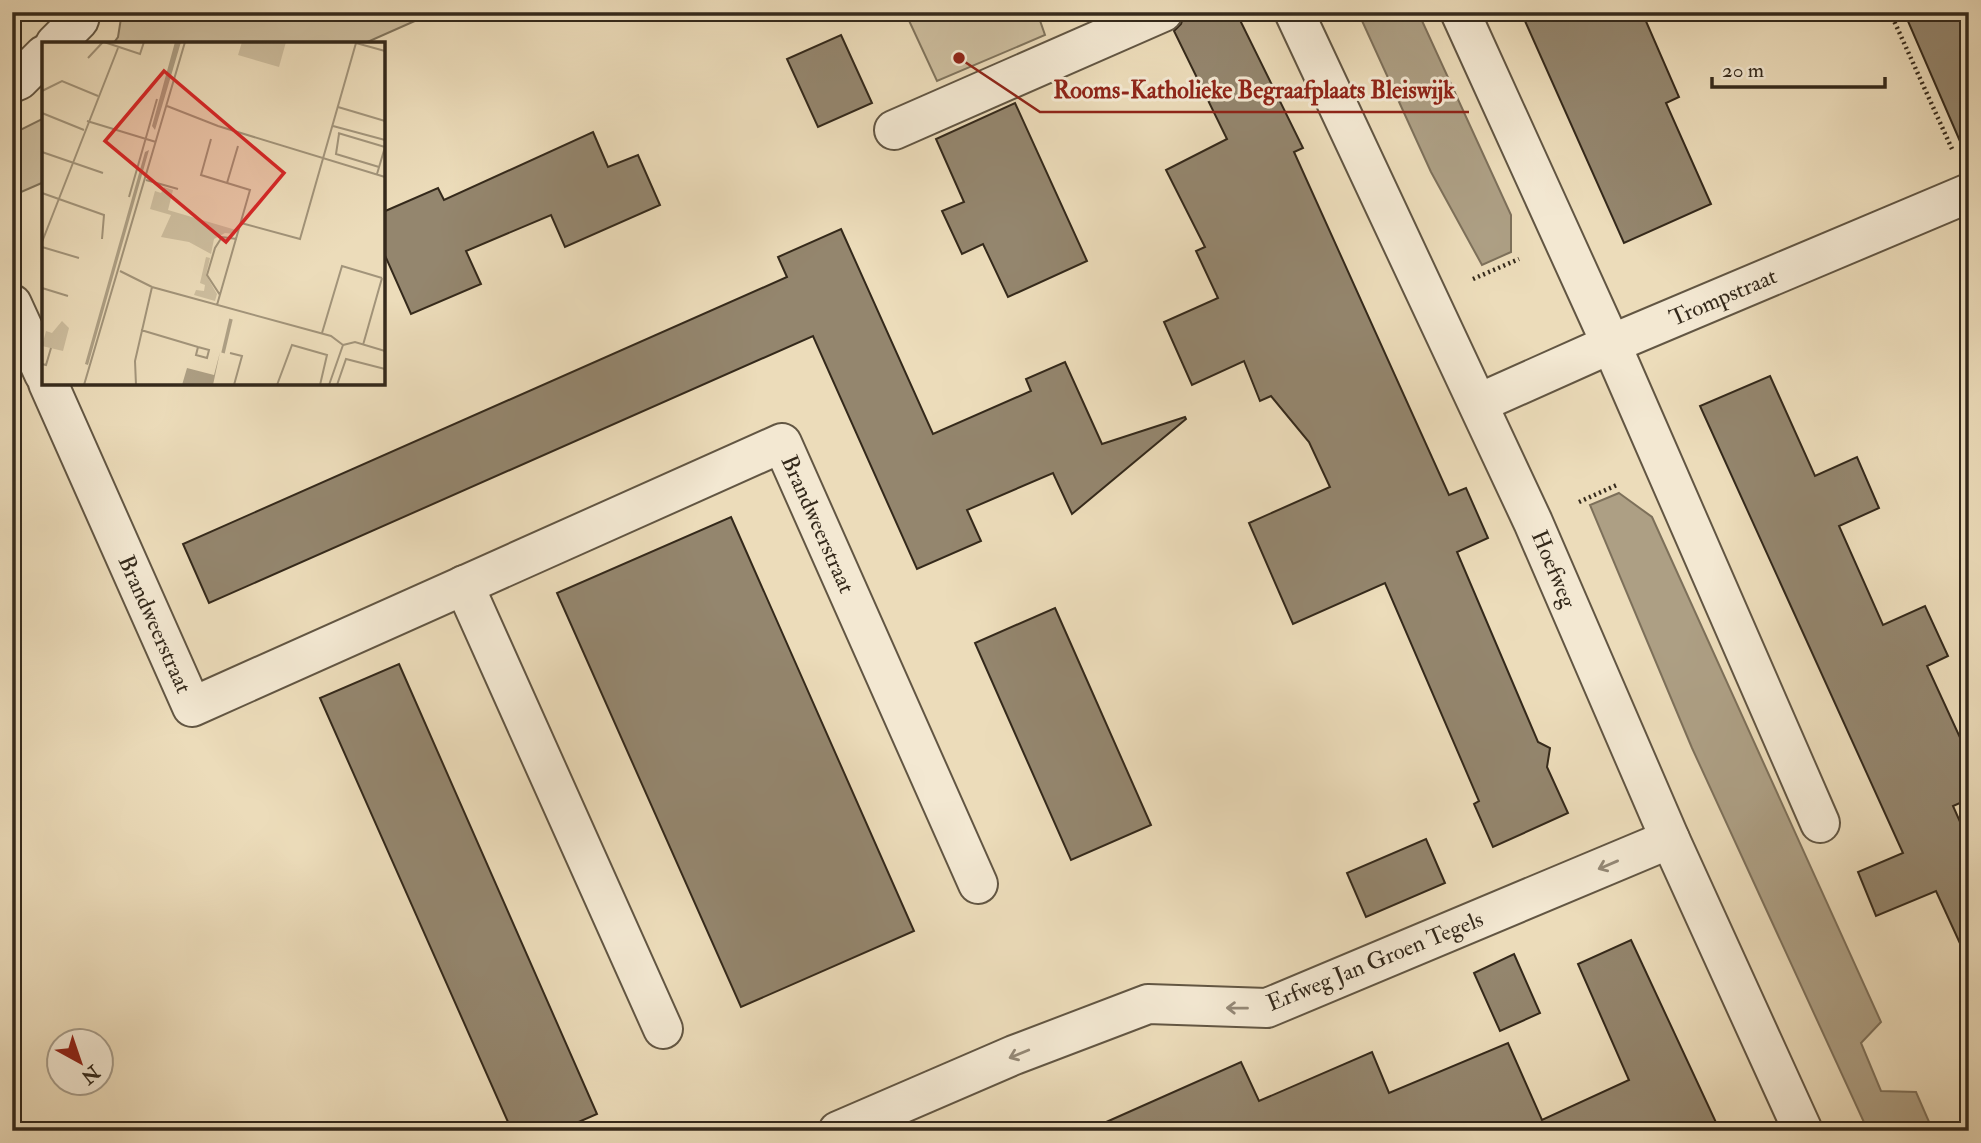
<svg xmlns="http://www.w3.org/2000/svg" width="1981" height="1143" font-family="'IM FELL Double Pica',serif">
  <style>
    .green { fill: #cdbe9f; stroke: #80745d; stroke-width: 2 }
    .water { fill: #ad9f84; stroke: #7d705a; stroke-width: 2 }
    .building { fill: #94866e; stroke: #34291b; stroke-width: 2 }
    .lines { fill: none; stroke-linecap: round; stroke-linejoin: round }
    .minor-casing { stroke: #625643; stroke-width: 42 }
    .path { stroke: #34291b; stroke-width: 4.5; stroke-dasharray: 2 3.5; stroke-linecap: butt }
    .minor { stroke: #f3e8d2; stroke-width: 38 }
    .oneway { stroke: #948876 }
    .labels { text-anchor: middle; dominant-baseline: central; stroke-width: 6; stroke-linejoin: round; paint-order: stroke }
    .street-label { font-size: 23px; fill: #34291b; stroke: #f3e8d2 }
    .inset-river { fill: none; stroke: #ad9f84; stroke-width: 3.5 }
    .inset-road { fill: none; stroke: #a2947a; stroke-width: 2 }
    .view { fill: #d62828; fill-opacity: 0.15; stroke: #d62828; stroke-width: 3.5 }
    .inset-edge { fill: none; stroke: #34291b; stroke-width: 3.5 }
    .leader { fill: none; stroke: #8f2418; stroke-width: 2.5 }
    .callout-dot { fill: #8f2418; stroke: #f3e8d2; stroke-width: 2.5 }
    .callout-label { font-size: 24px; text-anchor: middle; font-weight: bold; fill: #8f2418; stroke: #f3e8d2; stroke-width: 6; stroke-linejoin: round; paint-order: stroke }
  </style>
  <rect width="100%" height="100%" fill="#ecdcba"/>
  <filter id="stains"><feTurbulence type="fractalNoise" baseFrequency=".00286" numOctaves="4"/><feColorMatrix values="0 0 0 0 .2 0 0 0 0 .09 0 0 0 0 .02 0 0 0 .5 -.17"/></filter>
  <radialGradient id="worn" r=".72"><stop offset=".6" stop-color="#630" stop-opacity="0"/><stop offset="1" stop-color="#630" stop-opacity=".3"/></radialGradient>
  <g class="green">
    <polygon points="122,12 435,12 363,44 113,44 118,37"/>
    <polygon points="905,12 1037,12 1045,35 937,81"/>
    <polygon points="44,118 44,182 12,196 12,134"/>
  </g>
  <g class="water">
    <polygon points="1358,12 1418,12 1511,215 1511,252 1482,265 1431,172"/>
    <polygon points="1619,493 1652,517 1881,1022 1861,1043 1881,1091 1916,1092 1933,1131 1868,1131 1692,748 1590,505"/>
  </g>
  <g class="building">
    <polygon points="1185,12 1236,12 1303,148 1294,152 1449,495 1466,488 1488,538 1457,552 1538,742 1550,748 1547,767 1568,813 1493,847 1474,804 1479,801 1385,583 1293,624 1249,523 1330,487 1309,442 1271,396 1260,401 1244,361 1192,385 1164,322 1218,298 1196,251 1205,247 1166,170 1227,139 1174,31 1181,24"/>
    <polygon points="1521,12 1642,12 1679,97 1666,103 1711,204 1624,243"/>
    <polygon points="1904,12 1969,12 1969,162"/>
    <polygon points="841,35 872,103 818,127 787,59"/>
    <polygon points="1015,103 1087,261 1008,297 983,244 962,254 942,211 964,202 936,139"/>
    <polygon points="593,132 608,167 638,155 660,205 565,247 551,215 466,251 481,284 411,314 383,251 383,212 438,188 444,200"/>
    <polygon points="841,229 933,434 1031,391 1026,379 1065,362 1102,444 1185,417 1186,419 1072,514 1053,473 967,510 981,541 917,569 813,336 209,603 183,544 787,277 778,257"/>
    <polygon points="1770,376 1815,476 1857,457 1879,508 1839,526 1883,625 1925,606 1948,656 1927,666 1969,757 1969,799 1953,806 1969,842 1969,963 1936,891 1876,916 1858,872 1903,853 1700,406"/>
    <polygon points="731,517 914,931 741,1007 557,593"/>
    <polygon points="1055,608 1151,825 1071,860 975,643"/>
    <polygon points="399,664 597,1114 558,1131 512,1131 320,698"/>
    <polygon points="1426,839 1445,883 1366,917 1347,873"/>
    <polygon points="1631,940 1720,1131 1086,1131 1241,1062 1259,1101 1372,1052 1389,1093 1508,1043 1542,1120 1629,1080 1578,964"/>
    <polygon points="1514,954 1540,1013 1500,1031 1474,973"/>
  </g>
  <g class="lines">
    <defs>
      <g id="minor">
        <polyline points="1294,12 1533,522 1670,839 1803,1131"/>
        <polyline points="1460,12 1611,344 1820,823"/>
        <polyline points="55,44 79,20 81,12"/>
        <polyline points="12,83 19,80 44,55"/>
        <polyline points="894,130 1163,12"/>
        <polyline points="12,304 44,374"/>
        <polyline points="48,383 192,707 782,443 978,884"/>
        <polyline points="1479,403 1611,344 1969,193"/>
        <polyline points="464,585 663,1029"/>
        <polyline points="838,1131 1014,1055 1148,1004 1267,1008 1670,839"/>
      </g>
    </defs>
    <use href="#minor" class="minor-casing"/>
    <g class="path">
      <polyline points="1890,12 1952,149"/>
      <polyline points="1473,279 1519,259"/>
      <polyline points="1579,502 1619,484"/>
    </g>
    <use href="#minor" class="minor"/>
  </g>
  <defs><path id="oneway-shaft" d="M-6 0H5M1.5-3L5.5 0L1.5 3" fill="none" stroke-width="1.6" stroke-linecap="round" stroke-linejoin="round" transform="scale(1.75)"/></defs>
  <g class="oneway">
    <use href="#oneway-shaft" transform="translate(1608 865) rotate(157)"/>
    <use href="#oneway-shaft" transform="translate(1237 1008) rotate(-179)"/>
    <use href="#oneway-shaft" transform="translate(1019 1054) rotate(158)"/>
  </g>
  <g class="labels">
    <g class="street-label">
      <text transform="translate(1723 297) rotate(-23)">Trompstraat</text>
      <text transform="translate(818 524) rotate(66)">Brandweerstraat</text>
      <text transform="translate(1554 569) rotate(67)">Hoefweg</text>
      <text transform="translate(155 624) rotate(66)">Brandweerstraat</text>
      <text transform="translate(1375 961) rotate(-22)">Erfweg Jan Groen Tegels</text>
    </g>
  </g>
  <g transform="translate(42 42)">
    <rect width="343" height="343" fill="#ecdcba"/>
    <path d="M200,0H244L237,25L196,13ZM122,145L131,148L126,168L194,188L192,192L183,191L172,197L169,212L147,200L119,195L129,173L108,167L113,149L119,151ZM164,215L168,216L164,233L175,252L173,259L152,253L154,248L162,249L163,243L158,241ZM20,279L27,286L21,309L0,304L4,289L10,291Z" fill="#cdbe9f"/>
    <path d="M133,0H139L113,88L110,84ZM107,108L46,323L43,322L103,110ZM178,310L171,343H140L145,326L172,333Z" fill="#ad9f84"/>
    <path class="inset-river" d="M181,311L189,277"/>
    <path class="inset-road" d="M62,0L98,12L102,0M46,16L61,0M0,49L20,39L56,54M125,64L176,84L343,135M296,65L343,79M0,71L42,88M45,79L114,100M291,84L343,98M296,91L343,105M297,92L294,112L337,125M169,97L159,133L208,148L175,263M0,110L61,131M335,132L343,105M104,138L136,147M185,141L196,104M0,151L62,173L60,197M87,155L115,57M199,181L258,197L314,1L343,9M0,200L76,6M0,205L37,216M78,229L110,245L289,294L301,303M0,246L26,254M178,253L165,233L173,206L180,195L195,197M99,288L156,305L167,308L165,316L154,313L156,305M280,291L300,224L340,236M301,303L313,300L343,309M321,303L340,236M188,311L200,314L192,343M0,322L4,323L9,306M42,343L143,0M94,343L93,319L110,245M235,343L250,303L285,313L278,343M287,343L301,303M295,343L304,317L343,327"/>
    <path class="view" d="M122,29L242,131L184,200L63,99Z"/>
    <rect width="343" height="343" class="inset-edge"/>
  </g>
  <path class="leader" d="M959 58L1040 112H1469"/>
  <circle class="callout-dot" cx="959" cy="58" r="7"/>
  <g class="callout-label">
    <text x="1254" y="98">Rooms-Katholieke Begraafplaats Bleiswijk</text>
  </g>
  <rect width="1981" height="1143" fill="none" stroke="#ecdcba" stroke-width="42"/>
  <rect x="14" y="14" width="1953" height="1115" fill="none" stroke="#34291b" stroke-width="3.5"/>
  <rect x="21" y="21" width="1939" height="1101" fill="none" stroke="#34291b" stroke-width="2"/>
  <g transform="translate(80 1062) rotate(140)"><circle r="33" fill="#f3e8d2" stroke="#a79c89" stroke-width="2"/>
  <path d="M0-5L12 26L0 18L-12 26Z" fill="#8f2418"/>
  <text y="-10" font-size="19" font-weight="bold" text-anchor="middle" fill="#34291b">N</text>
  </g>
  <path d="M1712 77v10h173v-10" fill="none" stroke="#34291b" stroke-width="3.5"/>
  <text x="1722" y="77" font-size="21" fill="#34291b" stroke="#f3e8d2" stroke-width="5" paint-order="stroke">20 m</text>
  <rect width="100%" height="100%" filter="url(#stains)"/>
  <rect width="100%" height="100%" fill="url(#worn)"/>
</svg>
